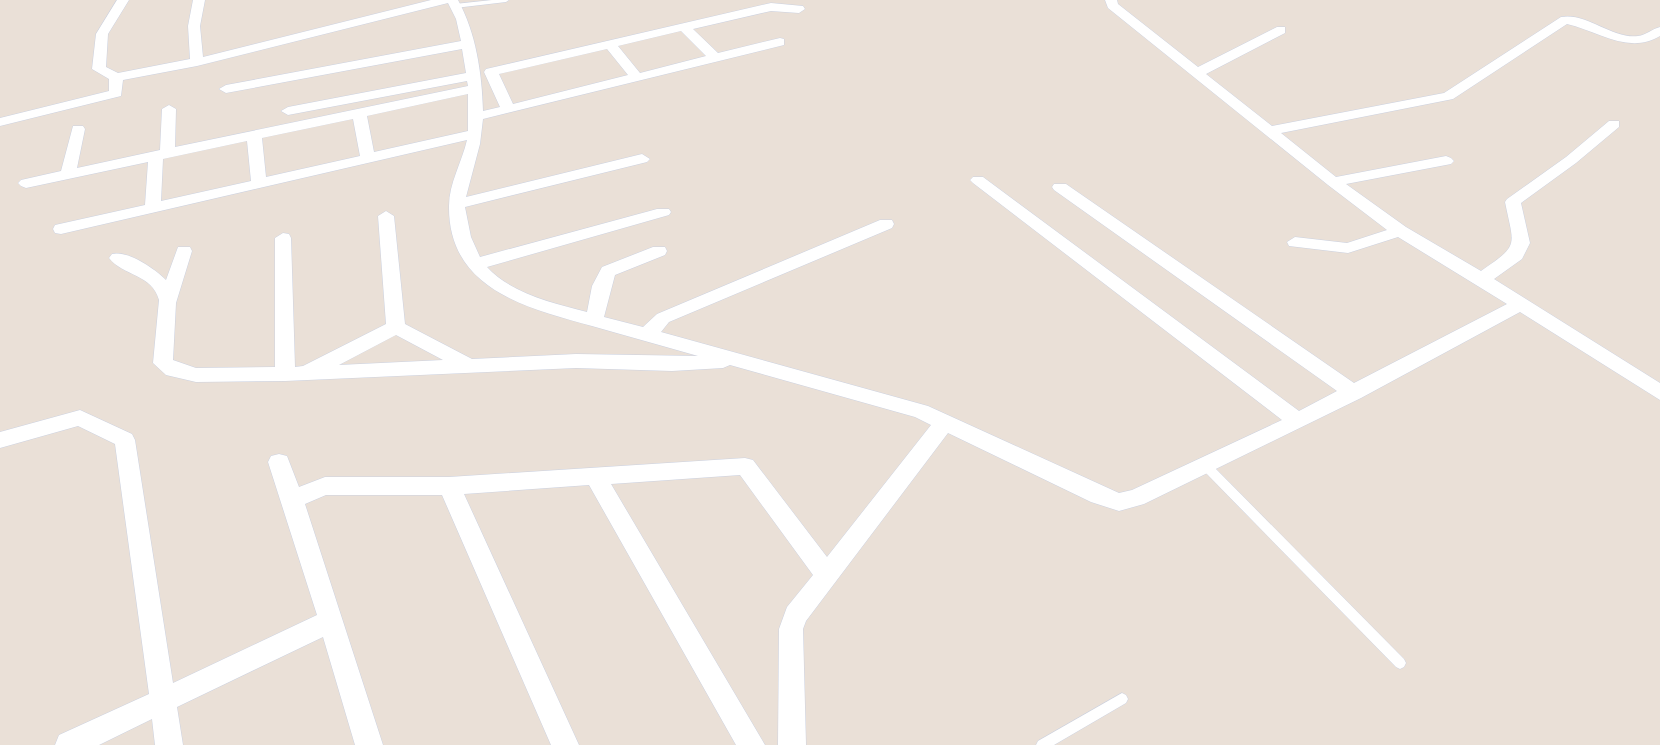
<svg xmlns="http://www.w3.org/2000/svg" width="1660" height="745" font-family="'Space Grotesk',sans-serif">
  <style>
    .lines { fill: none; stroke-linecap: round; stroke-linejoin: round }
    .lane-casing { stroke: #ccd2e1; stroke-width: 1 }
    .street-casing { stroke: #ccd2e1; stroke-width: 1 }
    .lane { fill: #fff; fill-rule: evenodd }
    .street { fill: #fff; fill-rule: evenodd }
  </style>
  <rect width="100%" height="100%" fill="#eae0d7"/>
  <g class="lines">
    <defs>
      <g id="lane">
        <polygon points="492,0 509,0 506,2 455,8 452,6 455,4"/>
        <polygon points="1206,462 1210,463 1404,659 1406,663 1404,667 1400,669 1396,667 1202,469 1201,466 1202,463"/>
        <polygon points="1122,693 1126,695 1128,699 1126,703 1054,745 1036,745 1038,741"/>
      </g>
      <path id="street" d="M117,0H129L108,34L106,67L118,73L190,59L188,26L193,0H205L200,26L203,57L431,0H458C476,33 482,73 483,111L500,107L484,72L486,69L771,3L803,6L805,9L799,13L771,11L693,29L718,53L780,38L784,39V45L483,119L480,144L466,197L642,154L650,159L647,162L465,207L471,237L480,257L657,209H669L671,212L669,215L487,267C512,294 553,303 587,312L592,286L602,267L653,247H665L667,251L665,255L615,275L604,317L643,327L657,314L880,220H892L894,224L892,228L669,322L661,332L928,406L1119,493L1132,490L1282,420L973,183L970,180L973,177H983L1299,411L1337,391L1054,190L1052,187L1054,184H1066L1354,383L1507,304L1398,237L1348,253L1289,246L1287,242L1295,237L1347,243L1387,230L1328,185L1108,8L1105,0H1117L1118,4L1198,67L1277,27H1285V33L1206,74L1272,126L1444,93L1561,17C1586,12 1612,39 1638,36C1646,35 1652,29 1660,27V36C1629,55 1598,31 1567,24L1453,99L1281,133L1336,177L1446,156L1451,158L1454,161L1451,164L1346,184L1406,227L1481,271C1520,244 1514,247 1505,202L1507,199L1566,157L1609,121H1619V127L1576,163L1521,203L1530,243L1522,259L1494,279L1660,383V400L1520,312L1361,398L1144,504L1119,511L1091,502L948,433L806,621L803,629L806,745H778L779,629L787,607L813,575L740,475L611,484L765,745H736L589,485L464,494L579,745H551L442,495H326L305,504L383,745H355L323,637L177,707L183,745H155L152,719L99,745H55L59,735L149,694L115,444L78,426L0,448V432L80,410L132,434L135,440L173,683L317,615L268,462L271,456L279,454L287,456L299,487L325,477H449L745,458L753,460L827,557L931,425L915,417L730,365L723,368L672,371L576,368L285,381L196,382L166,375L153,363L159,300C152,274 123,276 109,258L112,254C128,250 155,269 166,280L178,247H190L192,251L176,303L173,360L196,368L275,367V238L283,233L289,234L291,238L295,367L303,366L386,324L378,216L386,211L394,216L405,324L472,359L576,354L698,356C663,346 627,336 592,326C528,308 448,290 449,206C449,183 462,162 467,140L61,234L55,233L53,229L55,225L145,205L148,162L26,188L21,186L18,183L21,180L61,171L73,126H83L85,129L77,168L160,150L162,109L169,105L176,109L175,147L468,86L467,81L288,115L281,111L288,107L466,73L462,49L226,93L219,89L226,85L461,41L456,19L448,3L197,66L123,80L121,96L0,126V118L109,91V79L92,69L96,34ZM681,31L706,56L640,73L618,46ZM607,49L628,75L513,104L499,74ZM468,94V131L374,152L367,116ZM353,119L360,156L266,177L262,138ZM247,141L251,181L161,201L163,159ZM396,335L443,360L339,365Z"/>
    </defs>
    <use href="#lane" class="lane-casing"/>
    <use href="#street" class="street-casing"/>
    <use href="#lane" class="lane"/>
    <use href="#street" class="street"/>
  </g>
</svg>
